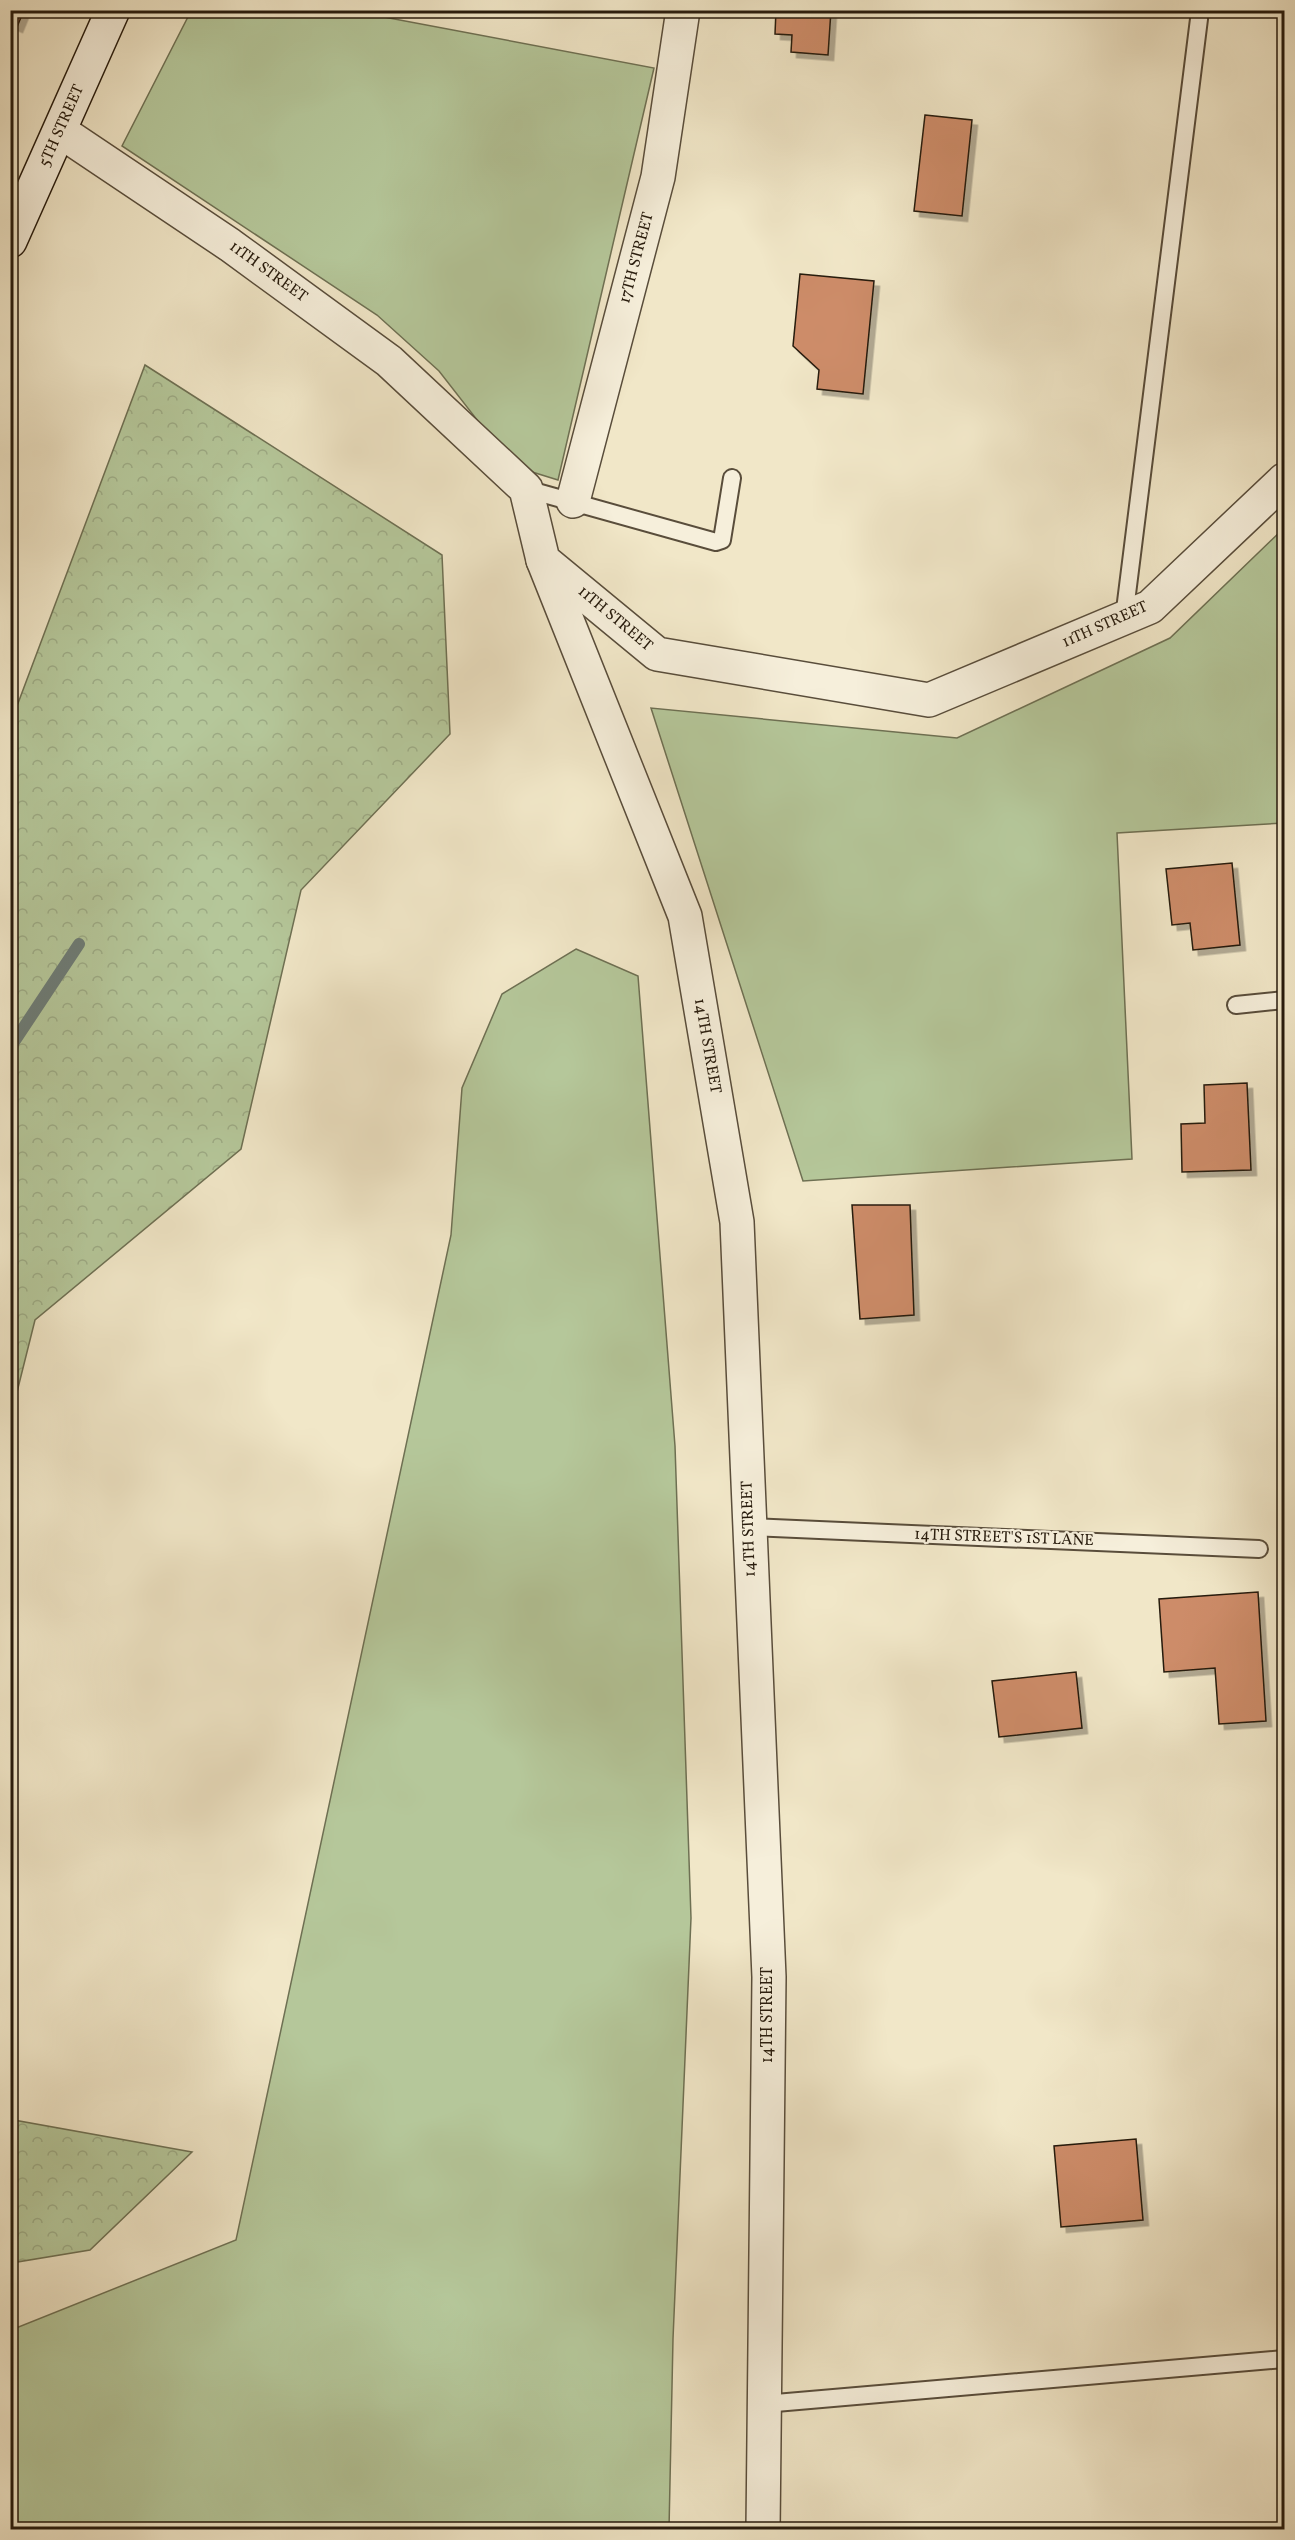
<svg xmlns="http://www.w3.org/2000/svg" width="1295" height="2540" font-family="Vollkorn,serif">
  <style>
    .grass { fill: #b5c79a; stroke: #6e7053; stroke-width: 1.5 }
    .forest { fill: url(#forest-crowns); stroke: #6e7053; stroke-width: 1.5 }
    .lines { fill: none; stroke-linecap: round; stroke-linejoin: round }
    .stream { stroke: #6d7c76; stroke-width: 12 }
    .building { fill: #cd8c69; stroke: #261a0c; stroke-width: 1.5; filter: url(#shadow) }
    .lane-casing { stroke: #594d3b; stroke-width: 20 }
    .street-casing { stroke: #594d3b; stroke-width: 36 }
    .secondary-casing { stroke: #261a0c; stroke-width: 36 }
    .lane { stroke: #f6efdb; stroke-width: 16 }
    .street { stroke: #f6efdb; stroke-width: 33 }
    .secondary { stroke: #f6efdb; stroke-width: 33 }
    .labels { text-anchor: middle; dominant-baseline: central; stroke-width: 4.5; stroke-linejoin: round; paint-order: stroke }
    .street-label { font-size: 16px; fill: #261a0c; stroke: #f6efdb }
  </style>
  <defs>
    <pattern id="forest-crowns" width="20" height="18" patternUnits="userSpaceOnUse" patternTransform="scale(1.5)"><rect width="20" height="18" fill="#b5c79a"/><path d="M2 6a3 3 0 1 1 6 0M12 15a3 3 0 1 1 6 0" fill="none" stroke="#9caa84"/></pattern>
    <filter id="shadow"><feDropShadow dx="5.5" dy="5.5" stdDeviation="0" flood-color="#0004"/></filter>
  </defs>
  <rect width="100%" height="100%" fill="#f1e7c8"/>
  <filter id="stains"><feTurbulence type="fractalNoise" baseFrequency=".00333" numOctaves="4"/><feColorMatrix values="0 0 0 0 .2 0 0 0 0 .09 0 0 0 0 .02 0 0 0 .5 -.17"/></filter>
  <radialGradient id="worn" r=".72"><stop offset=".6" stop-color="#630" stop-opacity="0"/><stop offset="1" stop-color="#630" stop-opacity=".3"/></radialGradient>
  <g class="grass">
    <polygon points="191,11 352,11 654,68 558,480 513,466 439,371 377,315 122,146"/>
    <polygon points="1284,528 1284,823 1117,833 1132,1159 803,1181 651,708 957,738 1170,638"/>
    <polygon points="576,949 638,976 675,1446 691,1918 673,2339 669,2529 11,2529 11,2330 236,2240 451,1235 462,1088 502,994"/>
  </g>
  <g class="forest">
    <polygon points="145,365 442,555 450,734 301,890 241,1149 35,1320 11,1416 11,722"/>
    <polygon points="10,2106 14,2120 192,2152 90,2250 11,2263"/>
  </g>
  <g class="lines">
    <polyline class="stream" points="10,1048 79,944"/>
  </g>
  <g class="building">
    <polygon points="10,10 24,10 17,27 10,24"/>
    <polygon points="776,10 831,10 828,55 791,52 792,35 775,34"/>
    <polygon points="925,115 972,120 962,216 914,211"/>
    <polygon points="800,274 874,281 863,394 817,389 819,370 793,346"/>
    <polygon points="1232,863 1240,945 1193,950 1190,923 1172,925 1166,869"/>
    <polygon points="1247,1083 1251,1170 1182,1172 1181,1124 1205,1123 1204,1085"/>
    <polygon points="852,1205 910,1205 914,1315 860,1319"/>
    <polygon points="1258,1592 1266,1721 1219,1724 1215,1668 1164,1672 1159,1599"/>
    <polygon points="1076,1672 1082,1728 999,1737 992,1681"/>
    <polygon points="1136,2139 1143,2220 1061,2227 1054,2146"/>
  </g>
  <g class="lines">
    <defs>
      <g id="lane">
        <polyline points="526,489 716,542 722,540 732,478"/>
        <polyline points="1124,618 1199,19"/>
        <polyline points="1236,1005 1284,1000"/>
        <polyline points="748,1527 1259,1549"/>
        <polyline points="764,2404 1284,2359"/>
      </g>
      <g id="street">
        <polyline points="60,131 230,245 389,361 526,489 543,560 657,654 929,700 1150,607 1284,480"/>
        <polyline points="573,501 658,177 683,10"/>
        <polyline points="543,560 685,916 737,1222 769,1977 763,2530"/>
      </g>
      <polyline id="secondary" points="10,241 113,10"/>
    </defs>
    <use href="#lane" class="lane-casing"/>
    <use href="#street" class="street-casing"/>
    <use href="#secondary" class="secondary-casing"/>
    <use href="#lane" class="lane"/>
    <use href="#street" class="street"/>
    <use href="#secondary" class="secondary"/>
  </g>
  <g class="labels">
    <g class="street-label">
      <text transform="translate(62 126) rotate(-66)">5TH STREET</text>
      <text transform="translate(637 258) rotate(-75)">17TH STREET</text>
      <text transform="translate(268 272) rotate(36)">11TH STREET</text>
      <text transform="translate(615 619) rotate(40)">11TH STREET</text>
      <text transform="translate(1105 625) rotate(-24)">11TH STREET</text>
      <text transform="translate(707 1046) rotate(80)">14TH STREET</text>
      <text transform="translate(749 1529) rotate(-92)">14TH STREET</text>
      <text transform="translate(1004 1538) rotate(2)">14TH STREET'S 1ST LANE</text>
      <text transform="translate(768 2015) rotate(-90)">14TH STREET</text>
    </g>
  </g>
  <rect width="1295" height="2540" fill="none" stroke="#f1e7c8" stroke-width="36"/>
  <rect x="12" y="12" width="1271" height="2516" fill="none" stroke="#261a0c" stroke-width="3"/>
  <rect x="18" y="18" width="1259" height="2504" fill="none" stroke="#261a0c" stroke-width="1.5"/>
  <rect width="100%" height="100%" filter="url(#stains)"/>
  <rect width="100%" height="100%" fill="url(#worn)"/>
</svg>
